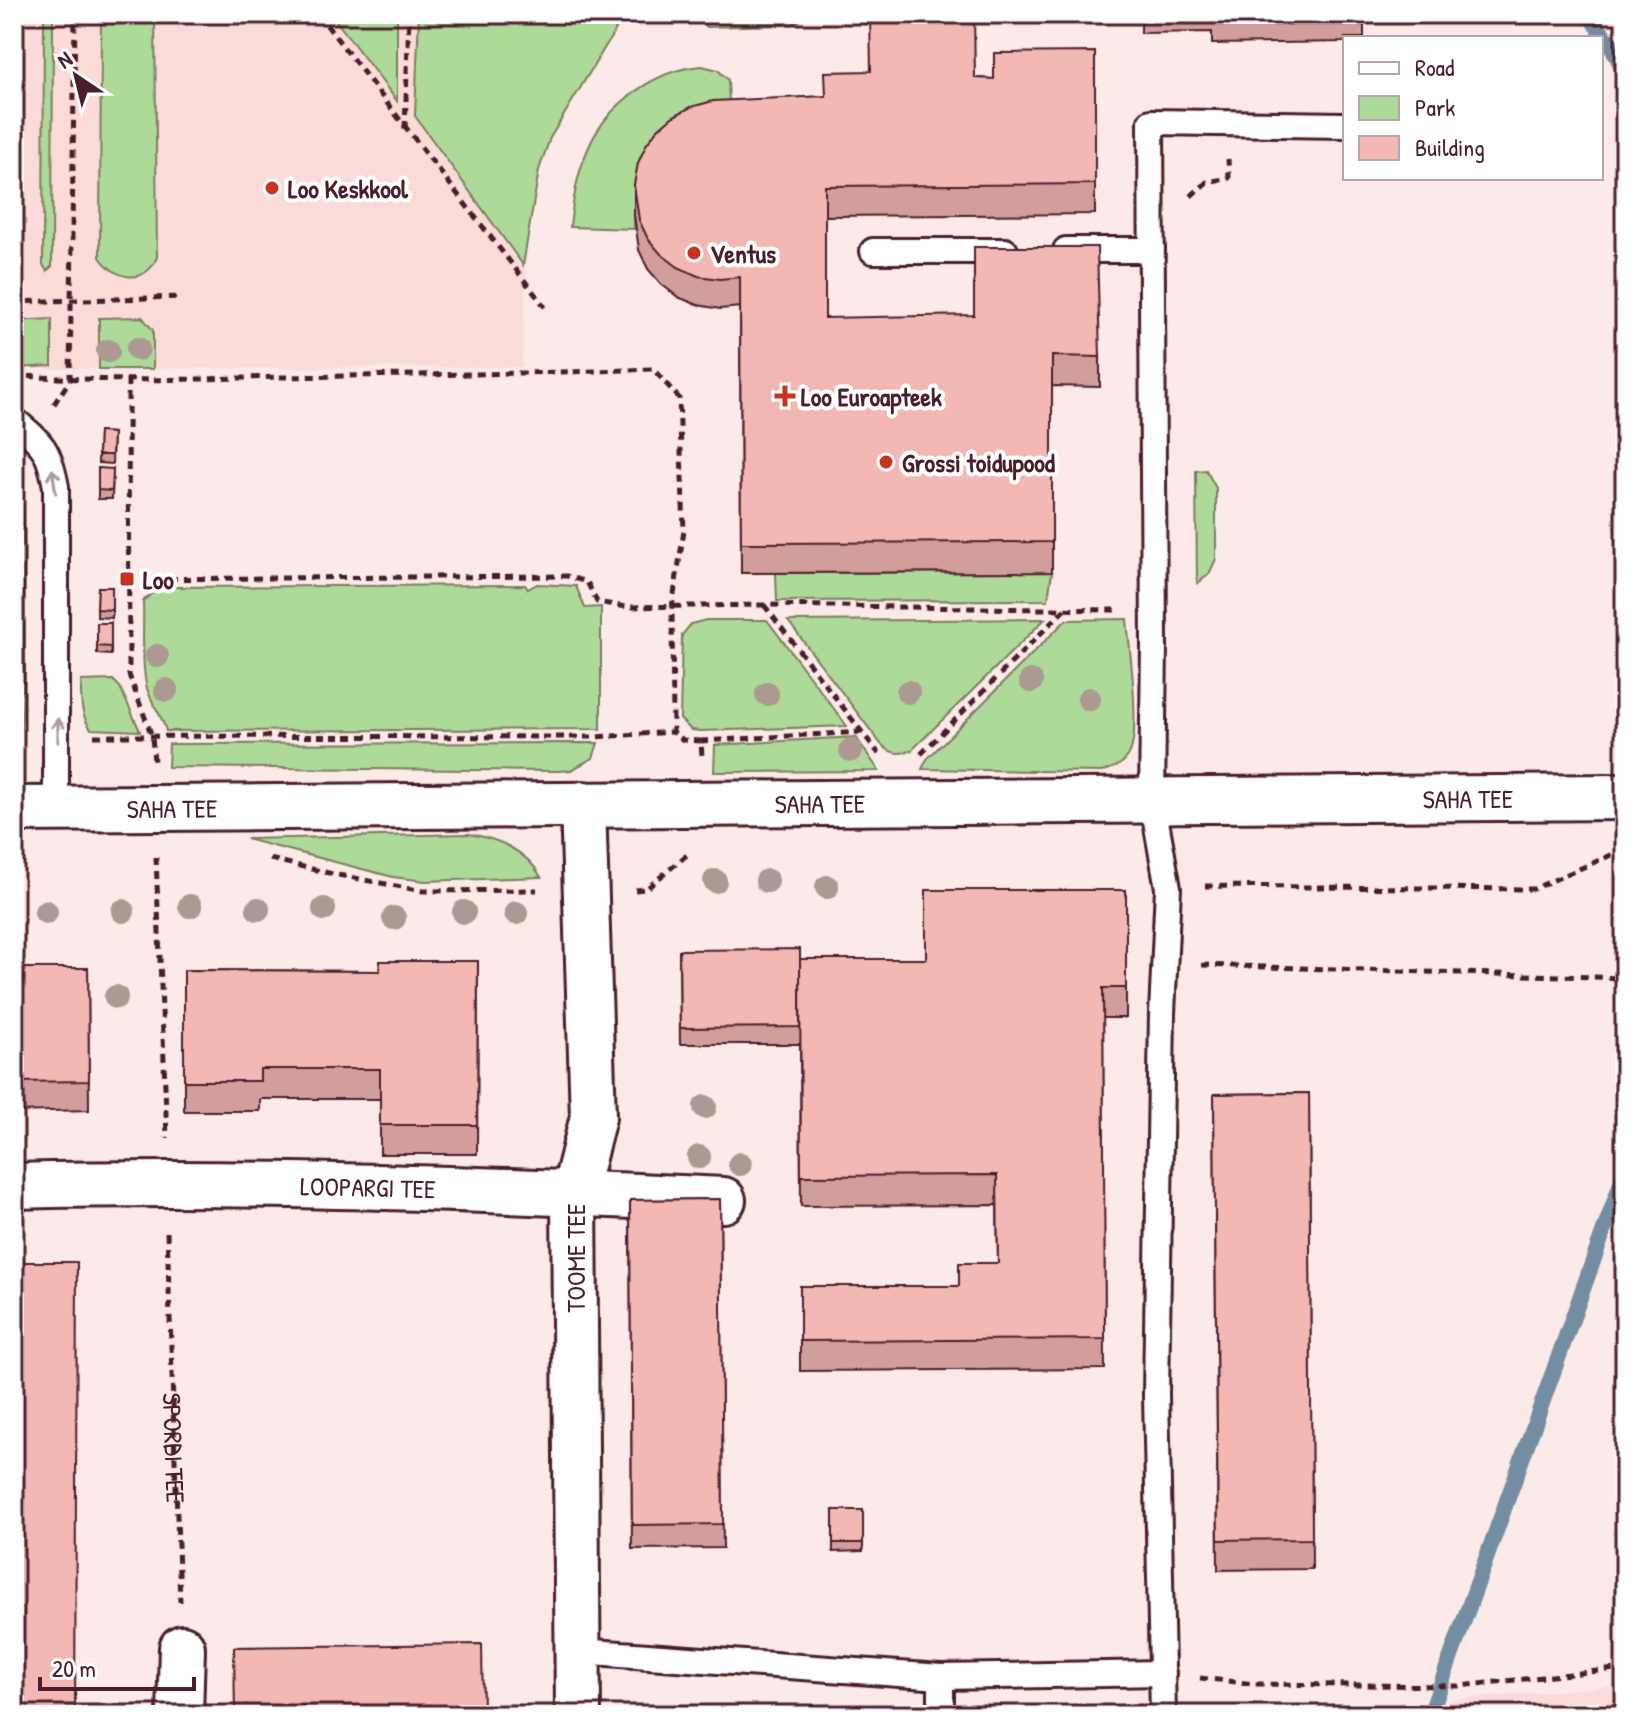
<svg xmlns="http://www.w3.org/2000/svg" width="1639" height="1729" font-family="'Patrick Hand',sans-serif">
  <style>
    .built { fill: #fadbd8 }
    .green { fill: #adda98; stroke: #7c7c62; stroke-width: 2 }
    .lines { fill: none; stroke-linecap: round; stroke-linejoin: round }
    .stream { stroke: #738ea2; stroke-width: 16 }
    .service-casing { stroke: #4a1f2b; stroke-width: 30 }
    .minor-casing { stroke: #4a1f2b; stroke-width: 50 }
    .path { stroke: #4a1f2b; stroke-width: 5; stroke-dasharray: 8 6; stroke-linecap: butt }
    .service { stroke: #fff; stroke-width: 24 }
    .minor { stroke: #fff; stroke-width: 44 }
    .tree { fill: #ab9992 }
    .wall { fill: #d29e9b; stroke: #4a1f2b; stroke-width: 2 }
    .building { fill: #f4b8b4; stroke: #4a1f2b; stroke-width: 2 }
    .oneway { stroke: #ae9aa0 }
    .poi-dot { fill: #c8321e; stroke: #fff; stroke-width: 3 }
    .labels { text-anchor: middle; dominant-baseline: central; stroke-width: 8; stroke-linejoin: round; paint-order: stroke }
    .poi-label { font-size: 26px; font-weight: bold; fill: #4a1f2b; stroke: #fff; text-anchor: start }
    .street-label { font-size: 26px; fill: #4a1f2b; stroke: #fff }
  </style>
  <rect width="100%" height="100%" fill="#fceae8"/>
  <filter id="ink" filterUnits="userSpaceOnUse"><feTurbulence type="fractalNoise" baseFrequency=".0125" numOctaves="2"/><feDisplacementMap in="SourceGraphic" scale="16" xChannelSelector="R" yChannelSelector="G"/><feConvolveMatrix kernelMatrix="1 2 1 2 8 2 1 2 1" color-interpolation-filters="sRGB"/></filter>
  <g filter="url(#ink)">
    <g class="built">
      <polygon points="14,14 538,14 522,367 26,369 14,362"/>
      <polygon points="1625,1685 1625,1715 1446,1715 1450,1700"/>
    </g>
    <g class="green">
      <polygon points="44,14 53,14 52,266 47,271 43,265"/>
      <path d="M101,14H155L157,257C145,286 115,280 100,257Z"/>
      <polygon points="331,14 397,14 397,101"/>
      <polygon points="419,14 625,14 550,138 539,170 523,265 415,116"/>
      <polygon points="687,14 807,14 798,22 788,25 707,27"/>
      <path d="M702,66L718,70L728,80L730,130L634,215V229L570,227C573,200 577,174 588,149C606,105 656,69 702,66Z"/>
      <polygon points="142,317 153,330 153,369 99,369 99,318"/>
      <polygon points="52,319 52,366 14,368 14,321"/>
      <polygon points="1206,470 1216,488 1216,559 1209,574 1197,584 1196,471"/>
      <polygon points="14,487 23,508 25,668 21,731 14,731"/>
      <polygon points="1052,572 1048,600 777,601 776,573"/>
      <path d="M537,584L576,586L585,608L601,607V729L166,731C162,714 149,701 146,684C141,658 144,628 143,601L157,589L167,587L525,585L528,589Z"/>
      <path d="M1045,619L912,750C898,755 891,754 881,744L788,621Z"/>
      <path d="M1127,619C1129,647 1142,736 1128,756C1122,766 1112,768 1102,772L922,769L927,759L1066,620Z"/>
      <polygon points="706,620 767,620 847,726 700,731 691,730 680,719 682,635 691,624"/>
      <path d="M113,680L120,687L140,731L91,729C80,714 81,699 81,681Z"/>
      <polygon points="856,737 879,771 714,772 715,745"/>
      <polygon points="598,743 593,758 571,770 559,771 168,767 169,744"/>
      <path d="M469,834C497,838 527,851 541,877L425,881L393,877L246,839Z"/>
    </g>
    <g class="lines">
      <g class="stream">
        <polyline points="1588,14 1610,43 1625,73"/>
        <polyline points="1430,1715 1625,1172"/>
      </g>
      <defs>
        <g id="service">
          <polyline points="1066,250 1152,250"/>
          <polyline points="873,251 1005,251"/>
          <path d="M14,420C43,444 49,449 56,487V808"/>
          <polyline points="579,1651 941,1677 1163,1673"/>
          <polyline points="941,1677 941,1715"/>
          <polyline points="1163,1715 1156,1395 1162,1013 1168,888 1152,799 1154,644 1151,122 1345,125"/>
        </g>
        <g id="minor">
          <path id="s2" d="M14,809L1625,797"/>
          <path id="s3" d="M14,1186C250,1180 487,1189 723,1200"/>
          <polyline points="180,1715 182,1648"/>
          <polyline points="578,1715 574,1193 593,1117 583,804"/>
        </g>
      </defs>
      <use href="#service" class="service-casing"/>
      <use href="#minor" class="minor-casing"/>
      <g class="path">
        <polyline points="318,14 545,307"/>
        <polyline points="405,129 409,14"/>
        <polyline points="1191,196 1207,182 1229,178 1228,159"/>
        <polyline points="14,302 182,297"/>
        <path d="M14,375C103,383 192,379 282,377C405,375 529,374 653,369L679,398L684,531L672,607L673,732L683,740L701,741L702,757"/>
        <polyline points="128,379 129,675 152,736 154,762"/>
        <polyline points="54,404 70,380 75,14"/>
        <polyline points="127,579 567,576 587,582 597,602 626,607 764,605 1115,610"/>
        <polyline points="764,605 879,754"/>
        <polyline points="94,736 595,737 673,732"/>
        <polyline points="701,741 861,732"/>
        <polyline points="921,754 1066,608"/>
        <polyline points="156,857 167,1138"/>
        <polyline points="270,859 333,874 423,891 537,890"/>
        <polyline points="1205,886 1533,889 1625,849"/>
        <polyline points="635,890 646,889 688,854"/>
        <polyline points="1202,965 1625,978"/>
        <path id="s1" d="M167,1232L180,1602"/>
        <polyline points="1200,1678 1255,1684 1460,1686 1625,1668"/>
      </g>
      <use href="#service" class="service"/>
      <use href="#minor" class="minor"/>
    </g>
    <g class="tree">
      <circle cx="138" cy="349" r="12"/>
      <circle cx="108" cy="351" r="12"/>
      <circle cx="157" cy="656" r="12"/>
      <circle cx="1031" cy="681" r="12"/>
      <circle cx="166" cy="690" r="12"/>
      <circle cx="908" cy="692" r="12"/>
      <circle cx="767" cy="694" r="12"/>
      <circle cx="1089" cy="699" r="12"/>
      <circle cx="851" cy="750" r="12"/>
      <circle cx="715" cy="881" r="12"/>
      <circle cx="767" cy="881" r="12"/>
      <circle cx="827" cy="887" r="12"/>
      <circle cx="190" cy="906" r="12"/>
      <circle cx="258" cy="909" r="12"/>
      <circle cx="324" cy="909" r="12"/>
      <circle cx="123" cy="911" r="12"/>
      <circle cx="46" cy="912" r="12"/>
      <circle cx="464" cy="912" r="12"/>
      <circle cx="516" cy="913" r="12"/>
      <circle cx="394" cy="918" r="12"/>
      <circle cx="116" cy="997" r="12"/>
      <circle cx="705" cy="1107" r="12"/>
      <circle cx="699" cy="1157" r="12"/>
      <circle cx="740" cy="1164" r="12"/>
    </g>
    <g class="wall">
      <polygon points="1141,14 1364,14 1364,38 1345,38 1345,42 1212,44 1212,32 1141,33"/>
      <polygon points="1095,52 1095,214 825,216 825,318 1100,357 1100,387 1052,386 1052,572 741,573 740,307 720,309 698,305 678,297 661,284 648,269 639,250 634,215 634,185 825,96 975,78 994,79"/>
      <polygon points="99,432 113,433 112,464 98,463"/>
      <polygon points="113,469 112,499 98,499 98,490"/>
      <polygon points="98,587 112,587 112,618 97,617"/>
      <polygon points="111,623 111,655 97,654 97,646"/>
      <polygon points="1126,890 1126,1018 1103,1018 1105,1369 800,1371 800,1286 959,1286 998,1263 997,1205 801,1206 800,1044 680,1044 679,950 800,959 926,959"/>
      <polygon points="478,961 477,1154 380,1154 380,1099 260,1099 260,1111 184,1111 184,970 380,971"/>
      <polygon points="14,968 88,968 89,1110 14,1112"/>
      <polygon points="1309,1093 1312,1569 1218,1570 1214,1094"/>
      <polygon points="720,1199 723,1548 632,1549 630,1200"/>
      <polygon points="833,1510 863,1510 863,1551 833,1552"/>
    </g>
    <g class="building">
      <polygon points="870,14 974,14 975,78 994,79 994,53 1095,52 1095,184 825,186 825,318 974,315 974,247 1097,247 1100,357 1052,356 1052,542 741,543 740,277 720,279 698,276 678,267 661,254 648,239 639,220 634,185 638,163 646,145 657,130 672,117 691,107 713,101 826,96 825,72 871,71"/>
      <polygon points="99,432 113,433 112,455 98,455"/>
      <polygon points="98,468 113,469 112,491 98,490"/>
      <polygon points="98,587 112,587 112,610 97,609"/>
      <polygon points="97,623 111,623 111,647 97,646"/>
      <polygon points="926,890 1126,890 1126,988 1103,988 1105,1339 800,1341 800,1286 959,1286 959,1263 998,1263 997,1175 801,1176 800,959 926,959"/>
      <polygon points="800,949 800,1027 680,1028 679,950"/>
      <polygon points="380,961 478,961 477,1125 380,1125 380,1069 260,1069 260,1081 184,1081 184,970 380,971"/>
      <polygon points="14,968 88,968 89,1081 14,1082"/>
      <polygon points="1309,1093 1312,1539 1218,1540 1214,1094"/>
      <polygon points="720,1199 723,1524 632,1525 630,1200"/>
      <polygon points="14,1262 77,1262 75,1715 14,1715"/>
      <rect x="833" y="1510" width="30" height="33"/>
      <polygon points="482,1644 483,1715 235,1715 234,1647"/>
    </g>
    <defs><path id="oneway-shaft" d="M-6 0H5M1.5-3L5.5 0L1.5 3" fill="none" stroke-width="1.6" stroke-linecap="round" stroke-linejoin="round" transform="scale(2)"/></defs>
    <g class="oneway">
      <use href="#oneway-shaft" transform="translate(54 481) rotate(-98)"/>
      <use href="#oneway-shaft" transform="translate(58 730) rotate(-90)"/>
    </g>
  </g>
  <g class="poi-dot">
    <circle cx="272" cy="188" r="8"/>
    <circle cx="694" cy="253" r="8"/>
    <path d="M781 384h8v8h8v8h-8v8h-8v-8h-8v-8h8z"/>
    <circle cx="886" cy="462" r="8"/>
    <rect x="119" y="571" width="16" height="16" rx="4"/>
  </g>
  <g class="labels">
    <g class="poi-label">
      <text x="288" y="188">Loo Keskkool</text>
      <text x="710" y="253">Ventus</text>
      <text x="801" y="396">Loo Euroapteek</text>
      <text x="902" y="462">Grossi toidupood</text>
      <text x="143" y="579">Loo</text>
    </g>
    <g class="street-label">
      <text stroke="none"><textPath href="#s2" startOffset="1454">SAHA TEE</textPath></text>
      <text stroke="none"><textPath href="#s2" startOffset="806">SAHA TEE</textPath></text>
      <text stroke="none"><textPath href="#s2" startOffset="158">SAHA TEE</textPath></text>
      <text stroke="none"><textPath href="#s3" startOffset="354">LOOPARGI TEE</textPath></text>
      <text transform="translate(575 1258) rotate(-90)">TOOME TEE</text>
      <text stroke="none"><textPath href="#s1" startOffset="216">SPORDI TEE</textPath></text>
    </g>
  </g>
  <rect width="1639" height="1729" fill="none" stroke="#fff" stroke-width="48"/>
  <rect x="24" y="24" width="1591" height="1681" fill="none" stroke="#4a1f2b" stroke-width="3" filter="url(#ink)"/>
  <rect x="1343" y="36" width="260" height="144" fill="#ffffff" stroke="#b7a5aa" stroke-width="2"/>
  <rect x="1359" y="62" width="40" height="12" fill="#ffffff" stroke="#b7a5aa" stroke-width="2"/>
  <text x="1415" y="76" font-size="24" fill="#4a1f2b">Road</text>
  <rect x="1359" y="96" width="40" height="24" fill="#adda98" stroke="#b7a5aa" stroke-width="2"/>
  <text x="1415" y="116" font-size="24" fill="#4a1f2b">Park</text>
  <rect x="1359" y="136" width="40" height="24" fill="#f4b8b4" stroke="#b7a5aa" stroke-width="2"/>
  <text x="1415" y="156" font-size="24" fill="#4a1f2b">Building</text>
  <g transform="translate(76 76) rotate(325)" stroke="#ffffff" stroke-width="6" paint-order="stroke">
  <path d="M0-6L14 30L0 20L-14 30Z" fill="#4a1f2b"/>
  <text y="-12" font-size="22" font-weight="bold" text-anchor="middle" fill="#4a1f2b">N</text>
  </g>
  <path d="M40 1677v12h154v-12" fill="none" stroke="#4a1f2b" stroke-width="4"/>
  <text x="52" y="1677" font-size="24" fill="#4a1f2b" stroke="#ffffff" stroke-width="6" paint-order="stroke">20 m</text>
</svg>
